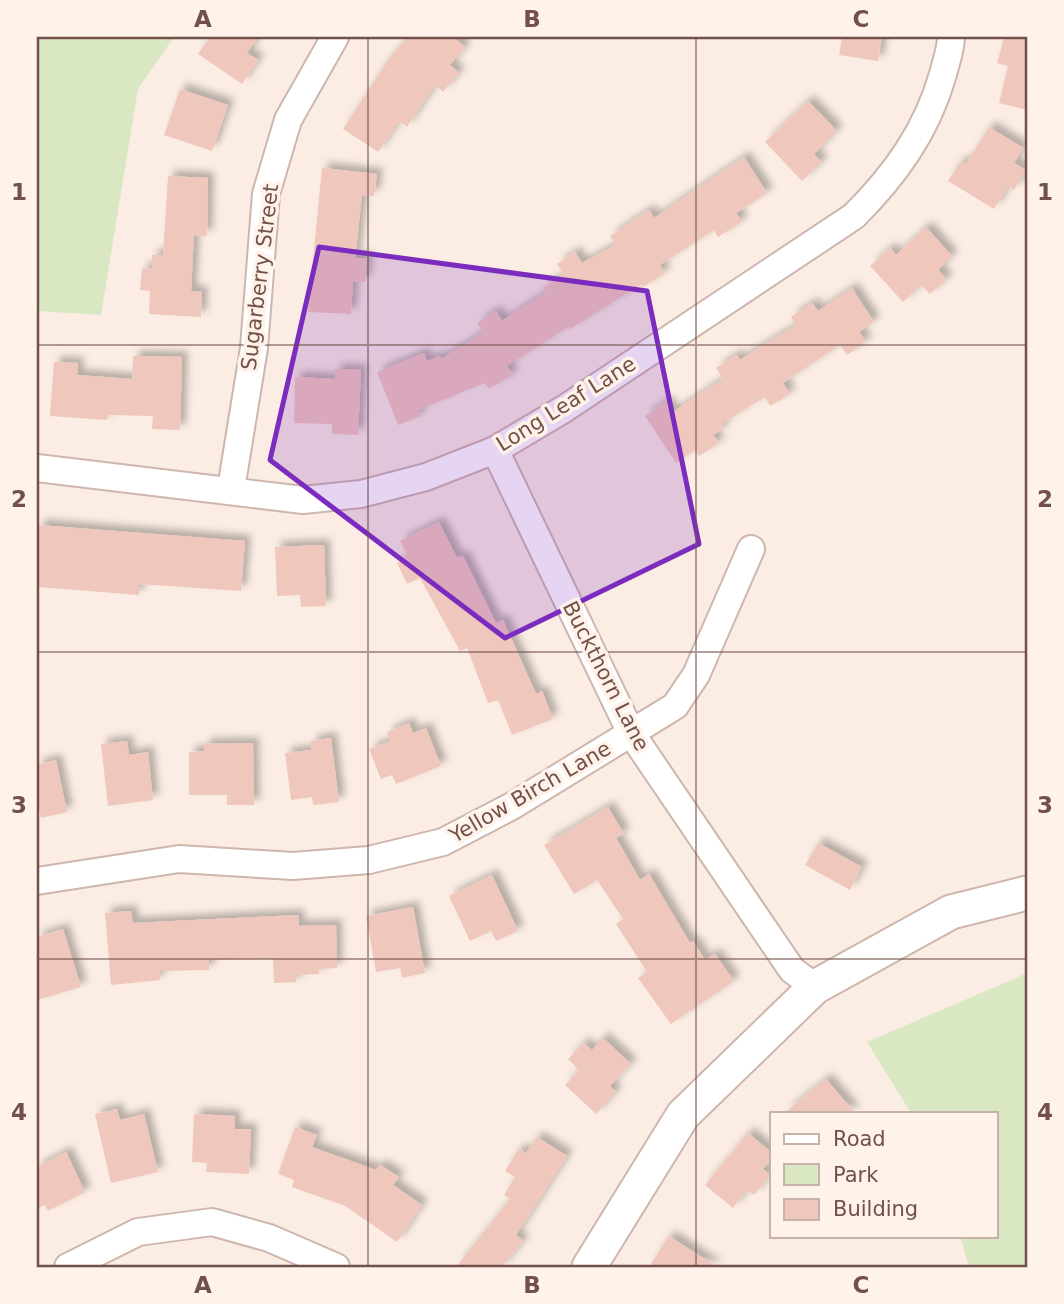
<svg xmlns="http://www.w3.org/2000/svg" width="1064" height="1304" font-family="'DejaVu Sans',sans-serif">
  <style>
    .green { fill: #d9e8c3 }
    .building { fill: #f0c7bc; filter: url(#shadow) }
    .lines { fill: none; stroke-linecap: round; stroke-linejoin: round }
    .minor-casing { stroke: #ceb6ad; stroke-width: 30 }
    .tertiary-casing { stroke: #ceb6ad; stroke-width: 37 }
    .minor { stroke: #fff; stroke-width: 26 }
    .tertiary { stroke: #fff; stroke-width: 33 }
    .marked { fill: #7b2cbf; fill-opacity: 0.2; stroke: #7b2cbf; stroke-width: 5; stroke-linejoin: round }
    .grid { fill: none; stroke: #73514a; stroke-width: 2; stroke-opacity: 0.55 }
    .labels { text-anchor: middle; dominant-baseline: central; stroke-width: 7; stroke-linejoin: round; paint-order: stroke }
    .street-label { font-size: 21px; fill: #73514a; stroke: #fef2e9 }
    .neatline { fill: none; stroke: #73514a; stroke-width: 2.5 }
    .grid-label { font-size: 23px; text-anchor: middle; font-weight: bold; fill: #73514a }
  </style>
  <defs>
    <filter id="shadow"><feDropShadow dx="6" dy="-6" stdDeviation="3.5" flood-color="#0004"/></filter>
  </defs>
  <rect width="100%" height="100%" fill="#fbede3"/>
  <g class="green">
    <polygon points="37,37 174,37 138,89 101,315 37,311"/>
    <polygon points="1027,973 1027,1267 969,1267 960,1236 996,1236 996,1113 911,1113 867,1042"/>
  </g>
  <g class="building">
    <polygon points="210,37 258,37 247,53 258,60 242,84 198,54"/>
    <polygon points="408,37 453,37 465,47 450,65 459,73 443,92 435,85 407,127 399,121 378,152 343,129 388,60"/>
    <polygon points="842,37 882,37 878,61 839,55"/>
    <polygon points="1015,37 1027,37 1027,110 999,103 1008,66 997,63 1004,38 1014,40"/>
    <polygon points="180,89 228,105 212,151 164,135"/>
    <polygon points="808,101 837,131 814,154 822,162 802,181 765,142"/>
    <polygon points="989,127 1023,148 1014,163 1026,170 1014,190 1008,186 994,209 948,181 961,161 966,164"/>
    <polygon points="744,157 767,193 736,213 742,222 718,237 714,230 660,265 665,273 643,287 642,284 570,329 568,327 507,366 512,375 489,389 485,383 418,410 421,416 398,425 377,372 424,353 427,361 440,356 441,359 483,333 477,323 496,311 502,321 547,292 543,287 564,274 557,264 575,252 582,263 616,245 610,236 649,210 654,218"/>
    <polygon points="322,168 377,174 374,196 362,195 355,258 367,258 365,282 353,282 351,314 308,312"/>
    <polygon points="168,176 208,178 207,236 194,235 191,291 202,292 201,317 149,314 150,291 140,290 142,268 152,269 152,255 163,255"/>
    <polygon points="926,227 952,256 938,270 947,279 930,294 921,285 903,302 870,266 890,248 896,255"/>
    <polygon points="852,288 874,322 859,332 866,342 847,355 840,345 783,383 790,394 770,406 765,397 721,424 724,428 713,435 719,443 699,456 695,450 676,463 645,416 667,401 673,412 723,379 716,368 737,355 740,360 796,325 791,317 812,303 818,311"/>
    <polygon points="133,356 182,357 180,430 152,429 153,416 108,415 107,420 50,416 54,362 78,363 77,375 132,379"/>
    <polygon points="335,369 361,370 358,435 332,434 332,424 294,423 295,377 335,379"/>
    <polygon points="439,522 457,558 463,556 496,623 503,620 536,694 542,691 553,719 512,735 498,700 488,703 467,648 460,651 420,578 407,584 397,563 408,557 400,541"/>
    <polygon points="38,525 245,541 241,591 139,584 139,595 37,587"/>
    <polygon points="324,545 326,606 301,607 300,595 277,596 275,547"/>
    <polygon points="409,723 413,733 426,728 441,766 396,784 392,775 381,779 369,749 390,741 387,732"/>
    <polygon points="331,738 339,802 313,805 312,797 291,800 285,753 312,750 311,741"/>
    <polygon points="127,741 129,755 148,752 153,800 108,806 101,744"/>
    <polygon points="253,743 254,805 227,805 227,795 189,795 189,752 204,751 204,744"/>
    <polygon points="56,760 67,812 41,818 37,800 37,765"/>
    <polygon points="608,807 624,834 616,838 640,880 649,874 690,943 693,941 705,960 715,954 734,981 671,1024 638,978 647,972 616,924 623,919 597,880 574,894 544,845"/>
    <polygon points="818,843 862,867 850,890 805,865"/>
    <polygon points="492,875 518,931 496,941 491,931 470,941 449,896"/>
    <polygon points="413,907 425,973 402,978 400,968 376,972 366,916"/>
    <polygon points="131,911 133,923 298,915 299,926 336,925 337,968 319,969 319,974 296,975 296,982 274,983 273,959 209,960 209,970 159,971 160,980 111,985 105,913"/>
    <polygon points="63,929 81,987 37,1000 37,937"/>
    <polygon points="603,1038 631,1064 610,1086 616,1092 596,1114 565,1085 579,1070 568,1059 583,1043 592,1050"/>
    <polygon points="826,1079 855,1113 784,1113"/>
    <polygon points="117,1109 120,1120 144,1114 158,1172 111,1183 95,1114"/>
    <polygon points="194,1114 235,1116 235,1129 251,1129 249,1174 206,1172 207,1163 192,1162"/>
    <polygon points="295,1127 317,1135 312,1147 376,1170 380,1165 399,1177 393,1185 422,1205 397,1242 345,1206 292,1187 294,1180 278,1174"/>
    <polygon points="748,1133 772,1153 772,1159 763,1169 770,1175 754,1195 747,1190 733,1208 705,1185"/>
    <polygon points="537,1137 567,1156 516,1235 523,1241 502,1267 456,1267 510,1199 504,1195 515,1177 505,1171 519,1149 526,1153"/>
    <polygon points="66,1152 85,1192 48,1211 45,1205 37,1209 37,1167"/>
    <polygon points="669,1236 717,1267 649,1267"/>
  </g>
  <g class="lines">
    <defs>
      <g id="minor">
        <polyline points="495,450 631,733 792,970 815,987"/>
        <path d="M37,468L303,500L361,494L426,477L495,450L564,409L854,216C895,175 927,131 943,74C946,62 951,49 951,37"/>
        <polyline points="231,489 254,348 266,194 288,120 335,37"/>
        <polyline points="37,881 179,859 293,866 369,860 443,842 512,806 675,706 696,675 751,549"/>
        <polyline points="68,1267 138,1232 212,1222 269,1238 336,1267"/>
      </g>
      <polyline id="tertiary" points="589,1267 683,1115 815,987 951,912 1027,893"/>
    </defs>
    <use href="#minor" class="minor-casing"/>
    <use href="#tertiary" class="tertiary-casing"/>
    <use href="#minor" class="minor"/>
    <use href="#tertiary" class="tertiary"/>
  </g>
  <path class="marked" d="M319,247L647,291L699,544L505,638L270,460Z"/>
  <path class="grid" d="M368,37V1267M696,37V1267M37,345H1027M37,652H1027M37,959H1027"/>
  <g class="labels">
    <g class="street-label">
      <text transform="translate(260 277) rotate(-83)">Sugarberry Street</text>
      <text transform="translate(566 404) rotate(-32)">Long Leaf Lane</text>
      <text transform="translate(606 676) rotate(63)">Buckthorn Lane</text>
      <text transform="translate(530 792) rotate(-30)">Yellow Birch Lane</text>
    </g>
  </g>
  <rect width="1064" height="1304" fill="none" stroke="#fef2e9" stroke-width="77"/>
  <rect x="770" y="1112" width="228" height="126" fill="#fef2e9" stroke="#c6b2a9" stroke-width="2"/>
  <rect x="784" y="1134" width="35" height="10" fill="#ffffff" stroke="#c6b2a9" stroke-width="2"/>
  <text x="833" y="1146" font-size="21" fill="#73514a">Road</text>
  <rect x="784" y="1164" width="35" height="21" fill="#d9e8c3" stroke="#c6b2a9" stroke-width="2"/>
  <text x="833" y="1182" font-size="21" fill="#73514a">Park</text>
  <rect x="784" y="1199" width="35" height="21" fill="#f0c7bc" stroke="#c6b2a9" stroke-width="2"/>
  <text x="833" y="1216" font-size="21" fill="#73514a">Building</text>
  <rect x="38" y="38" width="988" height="1228" class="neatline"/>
  <g class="grid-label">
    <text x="203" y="27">A</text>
    <text x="532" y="27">B</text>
    <text x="861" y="27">C</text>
    <text x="19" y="200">1</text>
    <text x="1045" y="200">1</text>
    <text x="19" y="507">2</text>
    <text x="1045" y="507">2</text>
    <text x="19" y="813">3</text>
    <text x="1045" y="813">3</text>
    <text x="19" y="1120">4</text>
    <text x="1045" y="1120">4</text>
    <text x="203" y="1293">A</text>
    <text x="532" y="1293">B</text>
    <text x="861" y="1293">C</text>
  </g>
</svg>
